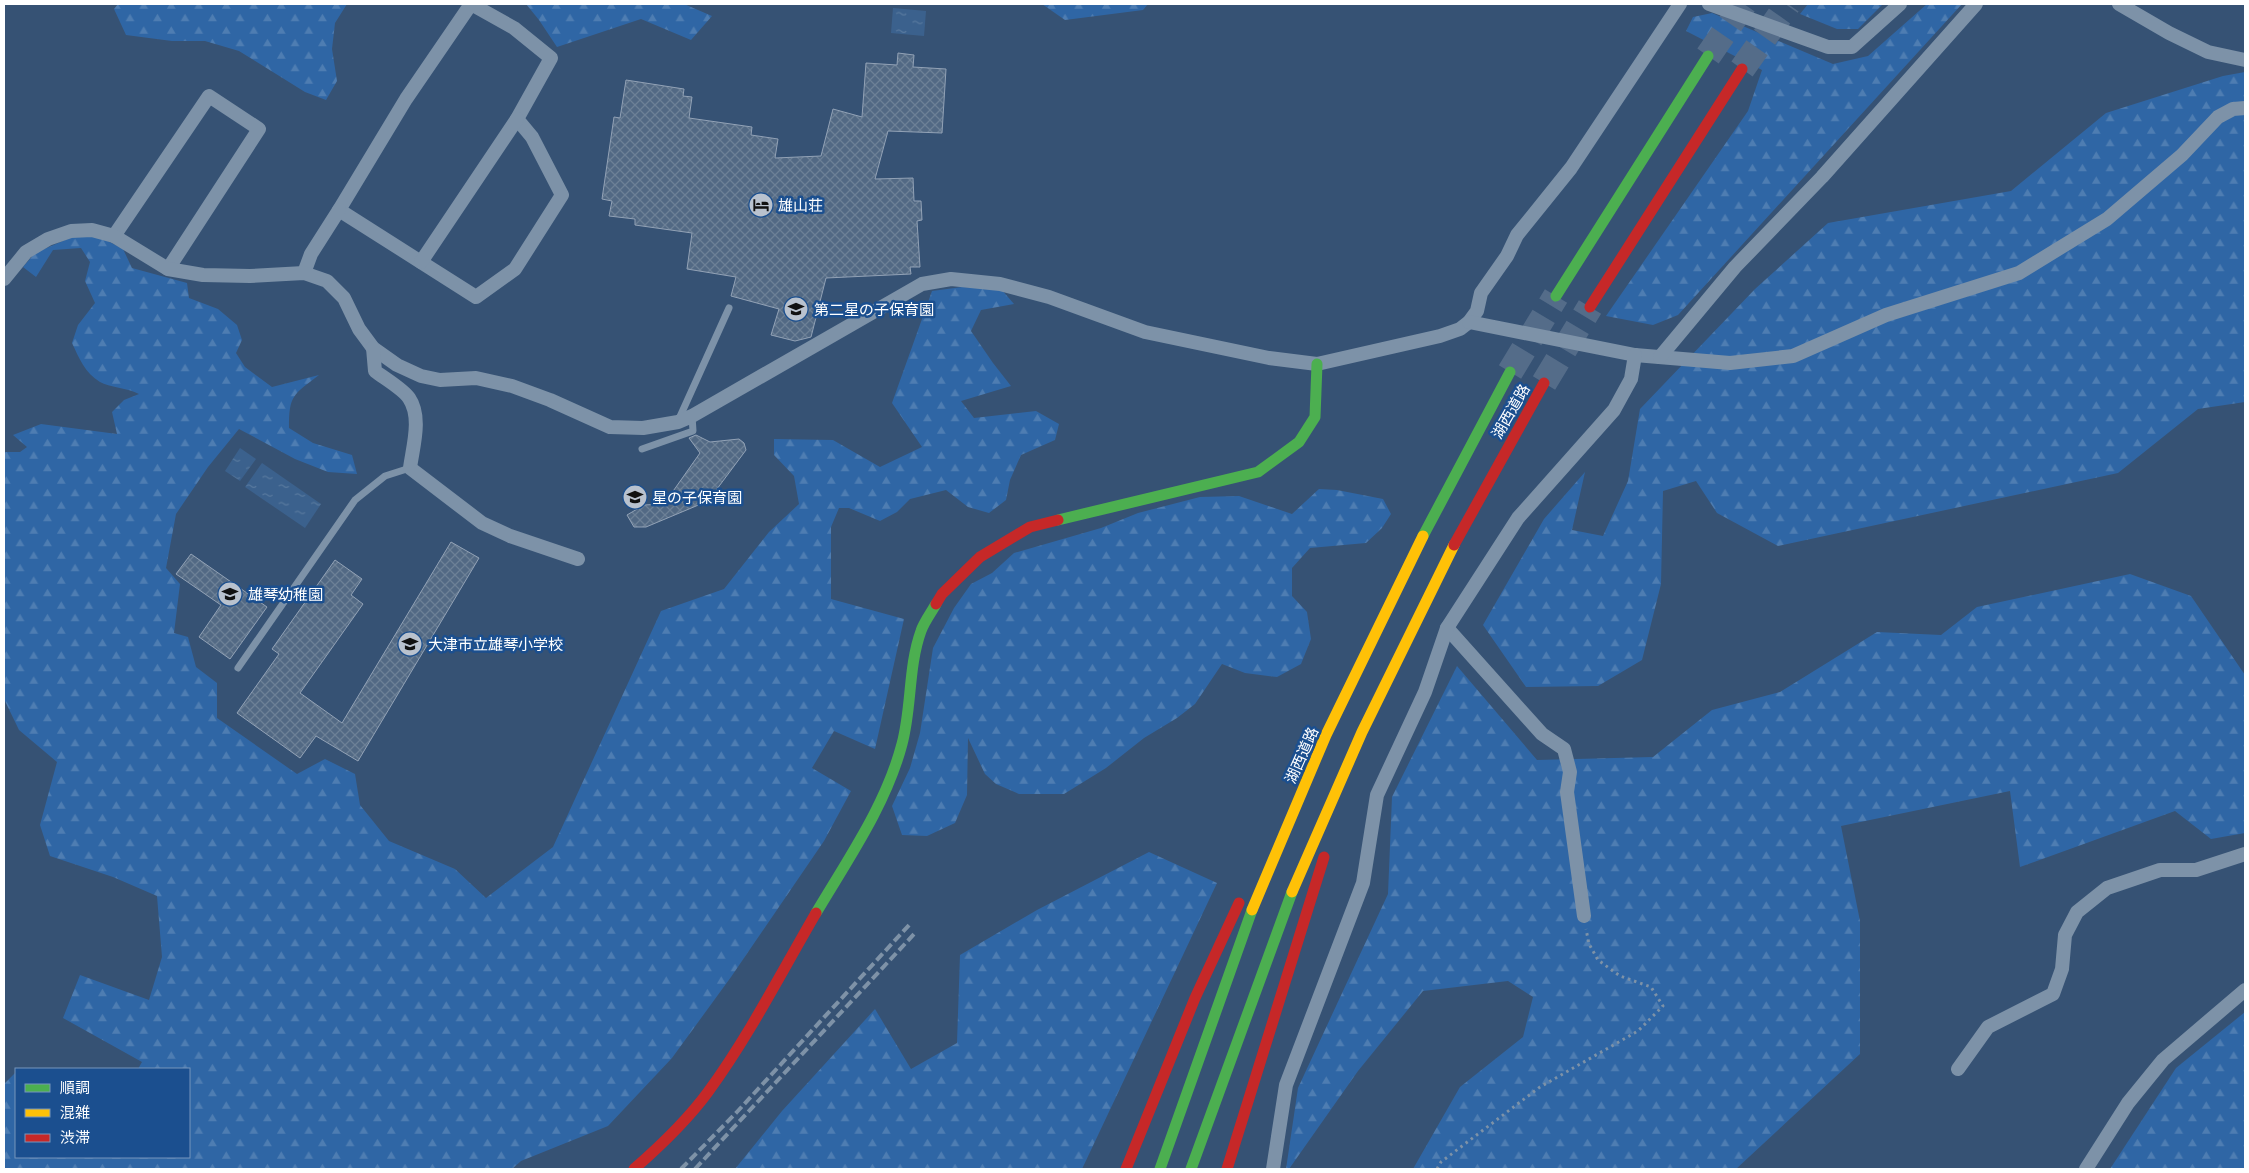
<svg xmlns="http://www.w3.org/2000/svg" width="2249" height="1173" font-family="'Exo 2','Noto Sans JP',sans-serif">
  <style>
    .forest { fill: url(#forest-firs) }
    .water { fill: url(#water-ripples) }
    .building { fill: url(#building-cross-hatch); stroke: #92a2b6 }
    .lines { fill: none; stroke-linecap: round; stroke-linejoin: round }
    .highway-tunnel { stroke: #546c89; stroke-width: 26; stroke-dasharray: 26 13; stroke-linecap: butt }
    .path { stroke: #7d92a8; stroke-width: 3; stroke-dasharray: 2.5 4; stroke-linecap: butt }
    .lane { stroke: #7d92a8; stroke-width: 7 }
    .street { stroke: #7d92a8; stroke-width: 14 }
    .fast { stroke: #4caf50; stroke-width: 11 }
    .slow { stroke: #ffc107; stroke-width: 11 }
    .jam { stroke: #c62828; stroke-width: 11 }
    .rail { stroke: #7e92a7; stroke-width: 4; stroke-dasharray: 9 4; stroke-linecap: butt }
    .labels { text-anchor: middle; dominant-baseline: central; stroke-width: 5; stroke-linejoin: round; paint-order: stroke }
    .poi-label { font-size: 15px; fill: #fff; stroke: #1b4f8f; text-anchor: start }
    .street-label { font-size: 15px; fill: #fff; stroke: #1b4f8f }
  </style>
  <defs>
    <pattern id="forest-firs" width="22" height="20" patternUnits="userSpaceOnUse" patternTransform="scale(1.25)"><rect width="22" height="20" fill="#2f66a5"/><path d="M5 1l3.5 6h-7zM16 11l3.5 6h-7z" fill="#4e7db2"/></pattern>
    <pattern id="water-ripples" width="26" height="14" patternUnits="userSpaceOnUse" patternTransform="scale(1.25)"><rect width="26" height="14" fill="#3b618d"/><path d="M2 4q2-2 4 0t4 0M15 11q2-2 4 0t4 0" fill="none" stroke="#58799e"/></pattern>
    <pattern id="building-cross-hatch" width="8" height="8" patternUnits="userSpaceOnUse" patternTransform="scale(1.25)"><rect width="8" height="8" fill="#526984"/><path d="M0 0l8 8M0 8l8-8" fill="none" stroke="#6c8096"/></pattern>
  </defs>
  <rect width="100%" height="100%" fill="#365274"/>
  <g class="forest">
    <polygon points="118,4 347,4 335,23 332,49 337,81 326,100 305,92 239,51 205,41 172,41 126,35 114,9"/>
    <polygon points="526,4 684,4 712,16 691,40 641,19 557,47 539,20"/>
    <polygon points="1042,4 1148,4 1143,10 1065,20"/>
    <polygon points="1808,4 1883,4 1858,29 1837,29 1800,14"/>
    <polygon points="1927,4 1962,4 1678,315 1653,325 1606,316 1748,111 1762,70 1686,31 1693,17 1712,13 1833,64 1868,56"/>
    <polygon points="2245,72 2245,402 2198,409 2118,473 1778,546 1717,513 1696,481 1663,491 1661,584 1642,660 1598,686 1526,687 1483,625 1544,519 1585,472 1572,530 1603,536 1628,481 1640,409 1755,289 1828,223 2011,191 2106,113 2223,76"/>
    <path d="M79,234L104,239L123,249L132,268L187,283L189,298L218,309L237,325L242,340L236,353L245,367L272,387L319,375C293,395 289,395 289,428L313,443L352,455L357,474L328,472L295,459L239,429L208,467L176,514L166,568L180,584L174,633L188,637L196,667L217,683V718L297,774L325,759L355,774L360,805L389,841L455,869L486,898L553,847L661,611L724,589L769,532L799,504L794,476L774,455V439L833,440L880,467L922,447L892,403L932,291L962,287L1001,289L1014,304L981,310L971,331L993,363L1011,386L961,401L974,418L1036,411L1059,424L1055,440L1021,455L1010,480L1006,500L989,513L968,507L946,490L910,499L897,512L880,521L849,508H839L831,527V599L904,619L875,749L834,731L812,768L851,791L824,841L731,977L672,1058L608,1126L521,1161L512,1169H4V1084L16,1072V1157H189V1069H138L142,1062L63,1018L80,975L149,1000L162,957L157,896L113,877L50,856L40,825L57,762L19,730L4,699V452H20L27,447L13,435L41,424L117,434L112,412L124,400L139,394C128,388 109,387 100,382C85,373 79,358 72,343L78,325L95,303L85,281L90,262L81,248L53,250L36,277L23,267L35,253Z"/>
    <polygon points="1319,489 1337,490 1383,499 1391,514 1382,528 1366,543 1310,548 1292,568 1292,596 1307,612 1311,639 1301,664 1277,677 1245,673 1222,664 1195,704 1177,718 1144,738 1106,768 1064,794 1019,794 996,784 985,774 968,738 967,795 955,823 927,836 902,835 892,806 910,768 920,733 933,648 954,608 971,584 992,573 1014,553 1101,528 1138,513 1200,497 1239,496 1292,514"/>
    <polygon points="2130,574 2191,596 2245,675 2245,833 2211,839 2175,811 2020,867 2010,791 1841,826 1860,921 1860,1054 1736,1169 1413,1169 1460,1087 1523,1037 1533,997 1508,981 1423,991 1358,1071 1289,1169 1286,1169 1298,1088 1388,894 1392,797 1457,666 1537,760 1653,757 1712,710 1780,692 1877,632 1941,635 1977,607"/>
    <polygon points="1149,852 1217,883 1082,1169 735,1169 782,1111 875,1009 911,1069 957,1043 960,955 1037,910"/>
    <polygon points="2245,1012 2245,1169 2110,1169 2176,1068"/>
  </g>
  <g class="water">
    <polygon points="893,8 926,11 924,36 891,33"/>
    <polygon points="240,448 256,459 240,481 225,471"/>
    <polygon points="262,463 321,504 305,528 245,487"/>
  </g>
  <g class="building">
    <polygon points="898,53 914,55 913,67 946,69 942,133 888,131 875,179 913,178 914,201 921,201 922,220 917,221 920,267 910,267 911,274 826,278 811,337 795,341 771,335 779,309 731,296 736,277 687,269 692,233 635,225 635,219 609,216 612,201 602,199 614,117 620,118 626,80 684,89 683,96 692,97 689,118 752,127 751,135 778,139 775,158 821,156 833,109 862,117 866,63 897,65"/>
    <polygon points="696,435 710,442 739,439 744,443 746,450 708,501 646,527 634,527 627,515 644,505 664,504 700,453 689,438"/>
    <polygon points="451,542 479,558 358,761 316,736 300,758 237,713 279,654 272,649 335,560 362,579 351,595 363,604 300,693 342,723"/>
    <polygon points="191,554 267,607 230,659 199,637 221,605 176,574"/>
  </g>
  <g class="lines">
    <g class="highway-tunnel">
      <polyline points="1708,56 1744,4"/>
      <polyline points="1742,69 1788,4"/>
      <polyline points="1510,372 1556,296"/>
      <polyline points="1544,383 1590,307"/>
    </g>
    <polyline class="path" points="1437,1169 1441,1162 1540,1087 1638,1031 1663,1006 1651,987 1620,976 1598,960 1589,944 1586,929"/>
    <g class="lane">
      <polyline points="678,421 729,308"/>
      <polyline points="642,449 693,431 692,416"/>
      <polyline points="238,668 355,500 385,476 410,468"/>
    </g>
    <g class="street">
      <polygon points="471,4 514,28 551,58 517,119 532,137 562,195 515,269 476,297 339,210 406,99"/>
      <polyline points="1709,4 1828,47 1852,47 1900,4"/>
      <polyline points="2119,4 2169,33 2208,52 2245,60"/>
      <polyline points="114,236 209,96 259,129 168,269"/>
      <polyline points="421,262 517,119"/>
      <polyline points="304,273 311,254 339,210"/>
      <polyline points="4,279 26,252 48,239 71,231 92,230 114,236 168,269 203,275 250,276 304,273 327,281 344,298 359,329 373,348 397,365 421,376 440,380 476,378 512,386 550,400 610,427 643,428 678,422 692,416 922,284 951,279 1000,284 1049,297 1145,332 1269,358 1317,364 1440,336 1460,329 1469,322 1477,311 1481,293 1507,256 1517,235 1571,168 1680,4"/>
      <polyline points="1469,322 1635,355 1730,363 1793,356 1886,315 2019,273 2107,219 2182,155 2218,117 2233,109 2245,108"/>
      <path d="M373,348L375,371C384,378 403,389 409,398C422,417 413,446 410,468L482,523L510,536L578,559"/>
      <polyline points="1660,357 1735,267 1822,177 1976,4"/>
      <polyline points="1447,628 1542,734 1564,749 1570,772 1567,792 1584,916"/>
      <polyline points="1958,1069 1988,1027 2053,994 2062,969 2065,935 2077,912 2107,888 2160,870 2196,870 2245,854"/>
      <polyline points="1273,1169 1286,1085 1363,883 1377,795 1425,692 1447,628 1518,518 1614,410 1631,379 1635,355"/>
      <polyline points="2086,1169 2128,1103 2163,1060 2245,990"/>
    </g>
    <g class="fast">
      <polyline points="1556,296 1708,56"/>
      <polyline points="1058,520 1258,472 1299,442 1315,417 1317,364"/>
      <polyline points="1423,536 1510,372"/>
      <path d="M816,913C848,859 886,805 902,744C912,707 908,667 921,631C924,622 931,613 936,604"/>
      <polyline points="1160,1169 1252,910"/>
      <polyline points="1191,1169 1292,892"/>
    </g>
    <g class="slow">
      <polyline points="1292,892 1362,732 1454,545"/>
      <polyline points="1252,910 1326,735 1423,536"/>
    </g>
    <g class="jam">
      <polyline points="1590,307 1742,69"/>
      <polyline points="1454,545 1544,383"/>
      <polyline points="936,604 942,594 980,557 1030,527 1058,520"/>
      <path d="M634,1169C658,1148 689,1118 708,1092C749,1036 781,973 816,913"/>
      <polyline points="1126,1169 1195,998 1239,903"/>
      <polyline points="1227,1169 1324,857"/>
    </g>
    <g class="rail">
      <polyline points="681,1169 736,1113 910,924"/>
      <polyline points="695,1169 916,932"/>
    </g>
  </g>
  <defs>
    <symbol id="hotel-disc" viewBox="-11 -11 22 22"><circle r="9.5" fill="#b9c2ce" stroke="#1b4f8f"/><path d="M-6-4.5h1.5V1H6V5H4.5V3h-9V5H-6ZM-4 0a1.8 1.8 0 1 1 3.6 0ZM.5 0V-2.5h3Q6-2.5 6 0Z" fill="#111"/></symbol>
    <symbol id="school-disc" viewBox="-11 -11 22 22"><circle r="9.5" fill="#b9c2ce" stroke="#1b4f8f"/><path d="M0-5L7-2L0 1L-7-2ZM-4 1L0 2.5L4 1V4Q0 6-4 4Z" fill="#111"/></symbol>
  </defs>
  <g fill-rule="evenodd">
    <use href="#hotel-disc" x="747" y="191" width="28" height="28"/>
    <use href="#school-disc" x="782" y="295" width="28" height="28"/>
    <use href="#school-disc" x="621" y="483" width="28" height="28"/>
    <use href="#school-disc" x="216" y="580" width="28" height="28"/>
    <use href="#school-disc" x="396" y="630" width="28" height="28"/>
  </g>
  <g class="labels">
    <g class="poi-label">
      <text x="778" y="205">雄山荘</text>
      <text x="814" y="309">第二星の子保育園</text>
      <text x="652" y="497">星の子保育園</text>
      <text x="248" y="594">雄琴幼稚園</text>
      <text x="428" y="644">大津市立雄琴小学校</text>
    </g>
    <g class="street-label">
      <text transform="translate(1510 411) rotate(-60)">湖西道路</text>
      <text transform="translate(1301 755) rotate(-66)">湖西道路</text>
    </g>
  </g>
  <rect width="2249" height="1173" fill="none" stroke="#ffffff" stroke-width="10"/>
  <rect x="15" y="1068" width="175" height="90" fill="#1b4f8f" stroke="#7695bc"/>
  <rect x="25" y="1084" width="25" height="8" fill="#4caf50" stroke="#7695bc"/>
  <text x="60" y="1093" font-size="15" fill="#ffffff">順調</text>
  <rect x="25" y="1109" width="25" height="8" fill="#ffc107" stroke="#7695bc"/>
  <text x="60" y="1118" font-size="15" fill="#ffffff">混雑</text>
  <rect x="25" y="1134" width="25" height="8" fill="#c62828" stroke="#7695bc"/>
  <text x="60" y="1143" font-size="15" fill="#ffffff">渋滞</text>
</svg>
